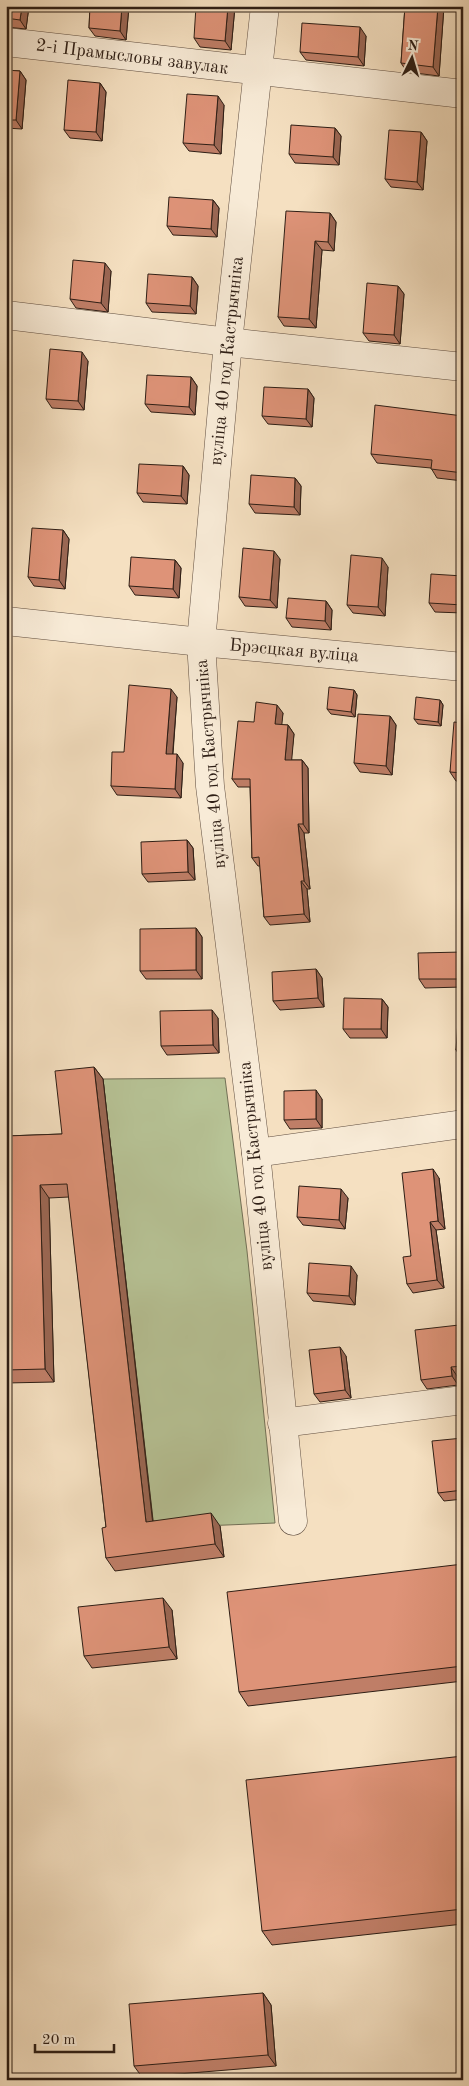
<svg xmlns="http://www.w3.org/2000/svg" width="469" height="2086" font-family="'Old Standard TT',serif">
  <style>
    .green { fill: #b7c396; stroke: #727056 }
    .lines { fill: none; stroke-linecap: round; stroke-linejoin: round }
    .minor-casing { stroke: #604e40; stroke-width: 29 }
    .minor { stroke: #f8ebd7; stroke-width: 28 }
    .wall { fill: #bf7e67; stroke: #2e1e15 }
    .shaded-wall { fill: #9b6754; stroke: #2e1e15 }
    .building { fill: #de9378; stroke: #2e1e15 }
    .labels { text-anchor: middle; dominant-baseline: central; stroke-width: 4; stroke-linejoin: round; paint-order: stroke }
    .street-label { font-size: 18px; fill: #2e1e15; stroke: #f8ebd7 }
  </style>
  <rect width="100%" height="100%" fill="#f5e0c1"/>
  <filter id="stains"><feTurbulence type="fractalNoise" baseFrequency=".004" numOctaves="4"/><feColorMatrix values="0 0 0 0 .2 0 0 0 0 .09 0 0 0 0 .02 0 0 0 .5 -.17"/></filter>
  <radialGradient id="worn" r=".72"><stop offset=".6" stop-color="#630" stop-opacity="0"/><stop offset="1" stop-color="#630" stop-opacity=".3"/></radialGradient>
  <polygon class="green" points="225,1078 247,1251 275,1523 154,1528 103,1079"/>
  <g class="lines">
    <defs>
      <g id="minor">
        <polyline points="265,6 228,342 201,642 210,786 256,1153 293,1521"/>
        <polyline points="6,42 463,94"/>
        <polyline points="6,315 228,342 463,367"/>
        <polyline points="6,621 201,642 463,667"/>
        <polyline points="256,1153 463,1124"/>
        <polyline points="282,1423 463,1400"/>
      </g>
    </defs>
    <use href="#minor" class="minor-casing"/>
    <use href="#minor" class="minor"/>
  </g>
  <g class="wall">
    <polygon points="6,6 29,6 26,29 6,27"/>
    <polygon points="90,6 129,6 126,40 95,36 89,28"/>
    <polygon points="235,6 231,50 200,47 194,38"/>
    <polygon points="405,6 444,6 439,76 407,72 401,63"/>
    <polygon points="366,36 364,66 306,60 300,52"/>
    <polygon points="6,70 20,71 26,80 22,129 6,128"/>
    <polygon points="100,83 106,92 102,141 70,138 64,130"/>
    <polygon points="224,105 221,154 189,151 183,143"/>
    <polygon points="335,128 341,136 339,165 295,163 289,154"/>
    <polygon points="421,132 427,141 423,190 391,187 385,179"/>
    <polygon points="213,200 219,208 217,237 173,235 167,226"/>
    <polygon points="330,213 336,222 334,251 322,250 316,328 284,326 278,317"/>
    <polygon points="111,271 108,312 76,308 70,299"/>
    <polygon points="192,277 198,286 196,314 152,312 146,303"/>
    <polygon points="398,286 404,294 400,344 369,341 363,333"/>
    <polygon points="88,361 84,410 52,408 46,399"/>
    <polygon points="191,377 197,386 195,415 151,412 145,404"/>
    <polygon points="308,389 314,398 312,427 268,424 262,416"/>
    <polygon points="463,416 463,481 437,478 431,468 377,463 371,454"/>
    <polygon points="183,466 189,475 187,504 143,502 137,493"/>
    <polygon points="295,478 301,486 300,515 255,513 249,504"/>
    <polygon points="63,530 69,539 65,589 34,586 28,577"/>
    <polygon points="280,559 277,608 245,606 239,597"/>
    <polygon points="175,560 181,568 179,598 135,595 129,586"/>
    <polygon points="388,567 385,616 353,613 347,605"/>
    <polygon points="463,576 463,613 435,612 429,603"/>
    <polygon points="326,601 332,610 331,630 292,627 286,618"/>
    <polygon points="354,690 357,695 355,717 331,714 327,709"/>
    <polygon points="177,697 173,754 183,763 181,798 117,795 111,786 124,752"/>
    <polygon points="440,700 443,705 441,726 418,724 414,719"/>
    <polygon points="283,713 281,725 288,725 294,734 291,760 302,760 308,768 309,833 304,833 310,889 307,889 310,922 270,925 264,917 260,866 258,866 252,858 250,787 238,787 232,779 254,722"/>
    <polygon points="390,716 396,725 392,775 360,772 354,763"/>
    <polygon points="463,723 463,781 456,781 450,772"/>
    <polygon points="187,840 193,848 195,880 148,882 142,874"/>
    <polygon points="196,928 202,937 202,979 146,979 140,971"/>
    <polygon points="463,952 463,987 425,988 419,979"/>
    <polygon points="316,969 322,978 324,1007 280,1010 273,1001"/>
    <polygon points="382,999 388,1007 387,1038 350,1038 343,1029"/>
    <polygon points="218,1018 219,1053 167,1055 161,1046"/>
    <polygon points="463,1020 463,1059 462,1059 456,1050"/>
    <polygon points="94,1067 103,1079 153,1521 220,1526 224,1557 115,1571 106,1558 106,1527 69,1197 49,1198 54,1382 6,1383 6,1136 62,1134"/>
    <polygon points="322,1099 322,1128 290,1129 284,1120"/>
    <polygon points="439,1178 445,1229 436,1230 444,1288 413,1293 407,1284 411,1256"/>
    <polygon points="348,1198 345,1229 303,1225 297,1217"/>
    <polygon points="357,1275 355,1305 313,1301 307,1293"/>
    <polygon points="463,1314 463,1375 457,1376 458,1385 427,1389 421,1380 459,1325"/>
    <polygon points="346,1356 351,1398 320,1402 314,1394"/>
    <polygon points="463,1438 463,1499 444,1501 438,1493"/>
    <polygon points="463,1564 463,1681 248,1706 239,1692"/>
    <polygon points="172,1610 177,1659 92,1668 84,1656"/>
    <polygon points="463,1756 463,1924 272,1945 262,1931"/>
    <polygon points="263,1993 271,2005 276,2066 142,2077 134,2066"/>
  </g>
  <g class="shaded-wall">
    <polygon points="22,6 29,6 26,29 20,20"/>
    <polygon points="122,6 129,6 126,40 120,31"/>
    <polygon points="228,6 235,6 231,50 225,41"/>
    <polygon points="438,6 444,6 439,76 433,67"/>
    <polygon points="360,27 366,36 364,66 358,57"/>
    <polygon points="20,71 26,80 22,129 16,120"/>
    <polygon points="100,83 106,92 102,141 96,132"/>
    <polygon points="218,96 224,105 221,154 214,145"/>
    <polygon points="335,128 341,136 339,165 333,157"/>
    <polygon points="421,132 427,141 423,190 417,182"/>
    <polygon points="213,200 219,208 217,237 211,229"/>
    <polygon points="330,213 336,222 334,251 328,242"/>
    <polygon points="315,241 322,250 316,328 309,319"/>
    <polygon points="105,263 111,271 108,312 101,303"/>
    <polygon points="192,277 198,286 196,314 190,306"/>
    <polygon points="398,286 404,294 400,344 394,335"/>
    <polygon points="82,352 88,361 84,410 78,401"/>
    <polygon points="191,377 197,386 195,415 189,407"/>
    <polygon points="308,389 314,398 312,427 306,419"/>
    <polygon points="183,466 189,475 187,504 181,496"/>
    <polygon points="295,478 301,486 300,515 294,507"/>
    <polygon points="63,530 69,539 65,589 59,580"/>
    <polygon points="274,551 280,559 277,608 270,600"/>
    <polygon points="382,558 388,567 385,616 378,607"/>
    <polygon points="175,560 181,568 179,598 173,589"/>
    <polygon points="326,601 332,610 331,630 325,621"/>
    <polygon points="171,689 177,697 172,762 166,754"/>
    <polygon points="354,690 357,695 355,717 351,712"/>
    <polygon points="440,700 443,705 441,726 438,722"/>
    <polygon points="277,705 283,713 281,733 275,724"/>
    <polygon points="390,716 396,725 392,775 386,766"/>
    <polygon points="288,725 294,734 291,768 285,760"/>
    <polygon points="177,754 183,763 181,798 175,789"/>
    <polygon points="302,760 308,768 309,833 303,824"/>
    <polygon points="298,824 304,833 310,889 304,881"/>
    <polygon points="187,840 193,848 195,880 188,872"/>
    <polygon points="301,881 307,889 310,922 304,914"/>
    <polygon points="196,928 202,937 202,979 196,970"/>
    <polygon points="316,969 322,978 324,1007 318,998"/>
    <polygon points="382,999 388,1007 387,1038 381,1029"/>
    <polygon points="212,1010 218,1018 219,1053 213,1045"/>
    <polygon points="94,1067 103,1079 154,1534 146,1522"/>
    <polygon points="316,1090 322,1099 322,1128 316,1119"/>
    <polygon points="433,1169 439,1178 445,1229 438,1221"/>
    <polygon points="40,1185 49,1198 54,1382 45,1369"/>
    <polygon points="341,1189 348,1198 345,1229 339,1220"/>
    <polygon points="430,1222 436,1230 444,1288 437,1280"/>
    <polygon points="351,1266 357,1275 355,1305 349,1296"/>
    <polygon points="340,1347 346,1356 351,1398 345,1390"/>
    <polygon points="451,1367 457,1376 458,1385 452,1376"/>
    <polygon points="211,1513 220,1526 224,1557 215,1544"/>
    <polygon points="163,1598 172,1610 177,1659 169,1647"/>
    <polygon points="263,1993 271,2005 276,2066 268,2055"/>
  </g>
  <g class="building">
    <polygon points="6,6 22,6 20,20 6,18"/>
    <polygon points="90,6 122,6 120,31 89,28"/>
    <polygon points="196,6 228,6 225,41 194,38"/>
    <polygon points="405,6 438,6 433,67 401,63"/>
    <polygon points="302,23 360,27 358,57 300,52"/>
    <polygon points="6,70 20,71 16,120 6,120"/>
    <polygon points="68,80 100,83 96,132 64,130"/>
    <polygon points="187,94 218,96 214,145 183,143"/>
    <polygon points="291,125 335,128 333,157 289,154"/>
    <polygon points="389,130 421,132 417,182 385,179"/>
    <polygon points="169,197 213,200 211,229 167,226"/>
    <polygon points="286,211 330,213 328,242 315,241 309,319 278,317"/>
    <polygon points="73,260 105,263 101,303 70,299"/>
    <polygon points="148,274 192,277 190,306 146,303"/>
    <polygon points="367,283 398,286 394,335 363,333"/>
    <polygon points="50,349 82,352 78,401 46,399"/>
    <polygon points="147,375 191,377 189,407 145,404"/>
    <polygon points="264,387 308,389 306,419 262,416"/>
    <polygon points="375,405 463,416 463,473 431,469 432,460 371,454"/>
    <polygon points="139,464 183,466 181,496 137,493"/>
    <polygon points="251,475 295,478 294,507 249,504"/>
    <polygon points="32,528 63,530 59,580 28,577"/>
    <polygon points="243,548 274,551 270,600 239,597"/>
    <polygon points="351,555 382,558 378,607 347,605"/>
    <polygon points="131,557 175,560 173,589 129,586"/>
    <polygon points="431,574 463,576 463,605 429,603"/>
    <polygon points="288,598 326,601 325,621 286,618"/>
    <polygon points="129,685 171,689 166,754 177,754 175,789 111,786 112,752 124,752"/>
    <polygon points="329,687 354,690 351,712 327,709"/>
    <polygon points="416,697 440,700 438,722 414,719"/>
    <polygon points="256,702 277,705 275,724 288,725 285,760 302,760 303,824 298,824 304,881 301,881 304,914 264,917 259,857 252,858 250,779 232,779 238,721 254,722"/>
    <polygon points="358,714 390,716 386,766 354,763"/>
    <polygon points="454,722 463,723 463,773 450,772"/>
    <polygon points="187,840 188,872 142,874 141,842"/>
    <polygon points="196,928 196,970 140,971 140,929"/>
    <polygon points="463,952 463,979 419,979 418,953"/>
    <polygon points="316,969 318,998 273,1001 272,972"/>
    <polygon points="344,998 382,999 381,1029 343,1029"/>
    <polygon points="212,1010 213,1045 161,1046 160,1011"/>
    <polygon points="458,1020 463,1020 463,1051 456,1050"/>
    <polygon points="94,1067 146,1522 211,1513 215,1544 106,1558 102,1528 106,1527 67,1184 40,1185 45,1369 6,1370 6,1136 62,1134 55,1071"/>
    <polygon points="316,1090 316,1119 284,1120 284,1091"/>
    <polygon points="433,1169 438,1221 430,1222 437,1280 407,1284 403,1257 411,1256 402,1173"/>
    <polygon points="299,1186 341,1189 339,1220 297,1217"/>
    <polygon points="309,1263 351,1266 349,1296 307,1293"/>
    <polygon points="463,1314 463,1366 451,1367 452,1376 421,1380 415,1330 459,1325 458,1315"/>
    <polygon points="340,1347 345,1390 314,1394 309,1350"/>
    <polygon points="463,1438 463,1490 438,1493 432,1441"/>
    <polygon points="463,1564 463,1666 239,1692 227,1592"/>
    <polygon points="163,1598 169,1647 84,1656 78,1607"/>
    <polygon points="463,1756 463,1909 262,1931 246,1780"/>
    <polygon points="263,1993 268,2055 134,2066 129,2004"/>
    <polygon points="463,2075 463,2080 422,2080"/>
  </g>
  <g class="labels">
    <g class="street-label">
      <text transform="translate(132 57) rotate(7)">2-і Прамысловы завулак</text>
      <text transform="translate(227 361) rotate(-84)">вуліца 40 год Кастрычніка</text>
      <text transform="translate(294 651) rotate(5)">Брэсцкая вуліца</text>
      <text transform="translate(211 764) rotate(-95)">вуліца 40 год Кастрычніка</text>
      <text transform="translate(256 1166) rotate(-96)">вуліца 40 год Кастрычніка</text>
    </g>
  </g>
  <rect width="469" height="2086" fill="none" stroke="#f5e0c1" stroke-width="25"/>
  <rect x="8" y="8" width="454" height="2071" fill="none" stroke="#2e1e15" stroke-width="2.5"/>
  <rect x="12" y="12" width="444" height="2061" fill="none" stroke="#2e1e15"/>
  <g transform="translate(412 58) rotate(5)" stroke="#f8ebd7" stroke-width="4" paint-order="stroke">
  <path d="M0-4L9 19L0 12L-9 19Z" fill="#2e1e15"/>
  <text y="-8" font-size="14" font-weight="bold" text-anchor="middle" fill="#2e1e15">N</text>
  </g>
  <path d="M35 2044v8h79v-8" fill="none" stroke="#2e1e15" stroke-width="2.5"/>
  <text x="42" y="2044" font-size="15" fill="#2e1e15" stroke="#f8ebd7" stroke-width="4" paint-order="stroke">20 m</text>
  <rect width="100%" height="100%" filter="url(#stains)"/>
  <rect width="100%" height="100%" fill="url(#worn)"/>
</svg>
